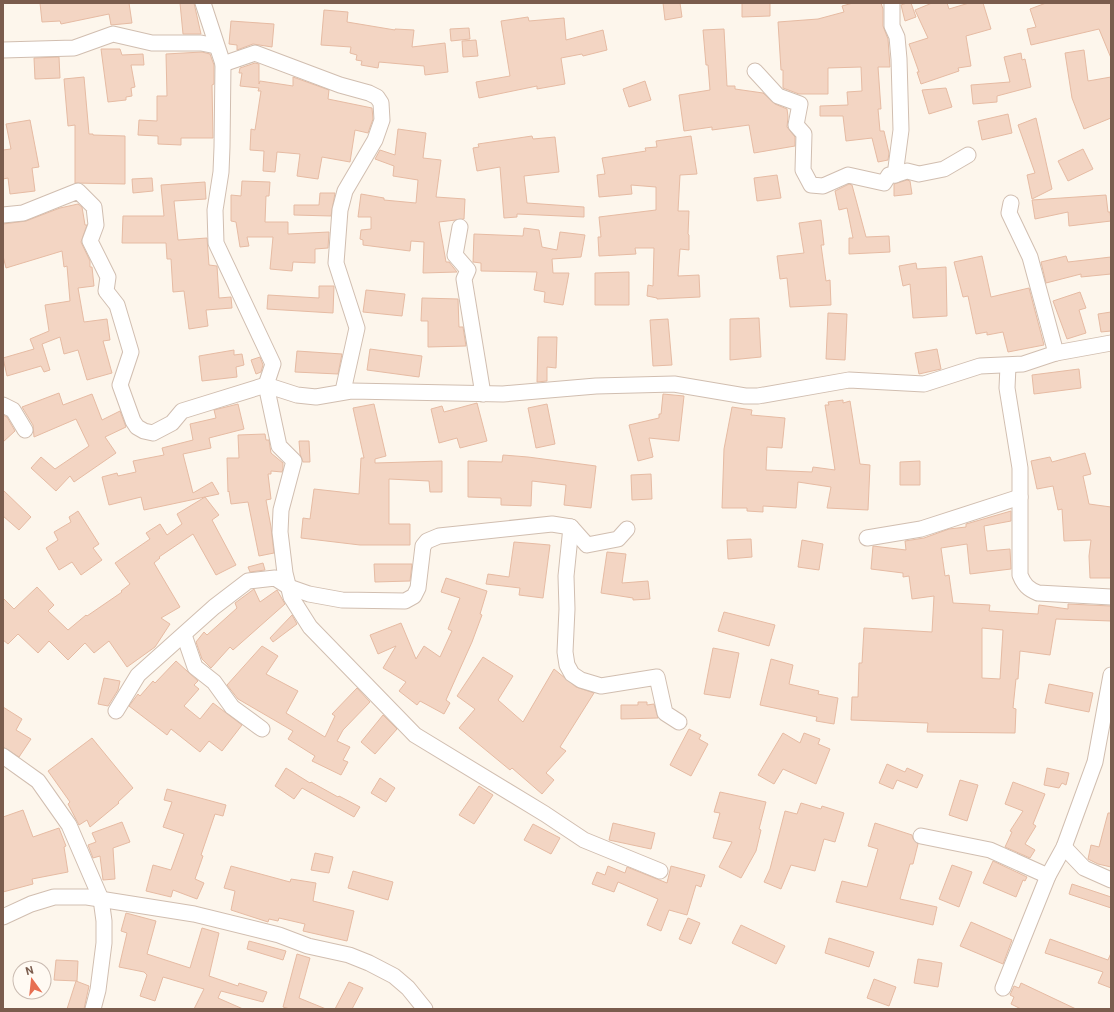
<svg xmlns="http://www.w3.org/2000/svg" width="1114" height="1012" font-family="Roboto,sans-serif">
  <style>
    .building { fill: #f3d5c3; stroke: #e6bba3; fill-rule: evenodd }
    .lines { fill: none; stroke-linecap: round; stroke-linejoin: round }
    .minor-casing { stroke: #d1beb0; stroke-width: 17 }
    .minor { stroke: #fff; stroke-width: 15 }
  </style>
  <rect width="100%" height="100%" fill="#fdf6ec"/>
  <g class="building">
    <polygon points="40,3 129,3 132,23 111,25 109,14 61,24 60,21 42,22"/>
    <polygon points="180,3 194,3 201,34 183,34"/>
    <polygon points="663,3 680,3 682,17 665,20"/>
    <polygon points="742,3 770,3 770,16 742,17"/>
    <polygon points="853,3 881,3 883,9 883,26 888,39 890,67 878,67 881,109 878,109 880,131 884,131 889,153 888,160 878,162 872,138 846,141 843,116 820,116 820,106 848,105 847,92 862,91 861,67 828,68 828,94 799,94 783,88 783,70 781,70 778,22 818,19 844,12 842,6"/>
    <polygon points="907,3 911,3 916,17 905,21 901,5"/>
    <polygon points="932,3 947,3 949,9 969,3 983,3 991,29 966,36 971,66 958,68 959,71 921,84 917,72 919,72 909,44 928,38 915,10"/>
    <polygon points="1046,3 1111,3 1111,58 1099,29 1031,45 1027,29 1036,27 1030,9"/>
    <polygon points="324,10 348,12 347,22 395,30 395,29 414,30 412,47 445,43 448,72 425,75 424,66 379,62 378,68 361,65 362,61 356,60 357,55 350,53 351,47 321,45"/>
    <polygon points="528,17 529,21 564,18 566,40 603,30 607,50 583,56 582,54 561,58 565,84 537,89 537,86 479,98 476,82 510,76 501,21"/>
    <polygon points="231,21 274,24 272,47 253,44 237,50 237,45 229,44"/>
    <polygon points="469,28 470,39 451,41 450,29"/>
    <polygon points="724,29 727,86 735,86 735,89 763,93 775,104 787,109 788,117 787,127 795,137 795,146 754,153 749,125 712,130 712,127 684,131 679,95 710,90 708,65 706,65 703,30"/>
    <polygon points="476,40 478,56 463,57 462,41"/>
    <polygon points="101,49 120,49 122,55 143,54 144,65 131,65 135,87 131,88 132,96 126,97 126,100 108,102"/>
    <polygon points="1084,50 1088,81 1111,77 1111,118 1084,129 1072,98 1065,53"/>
    <polygon points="202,52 210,54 214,65 214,84 212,85 213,138 181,138 181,145 158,144 158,136 138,135 139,120 157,121 157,96 167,96 166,54"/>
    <polygon points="1021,53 1022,60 1025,59 1031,87 997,96 997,102 973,104 971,85 1010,82 1004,57"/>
    <polygon points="59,57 60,78 35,79 34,58"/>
    <polygon points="255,63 259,64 259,84 260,81 293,86 293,77 329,90 328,99 372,108 373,119 368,133 355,130 350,162 322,157 318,179 297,176 300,154 277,152 275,172 263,171 264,151 250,150 251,129 255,130 261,91 258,91 259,88 240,86 242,73 239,73 240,68"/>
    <polygon points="84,77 89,134 93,134 93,135 125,136 125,184 75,183 75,125 68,126 64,79"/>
    <polygon points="645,81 651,100 629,107 623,89"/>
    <polygon points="946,88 952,107 929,114 922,90"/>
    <polygon points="1008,114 1012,133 982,140 978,121"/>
    <polygon points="1036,118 1052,189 1032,199 1027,175 1035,173 1018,125"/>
    <polygon points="30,120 39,167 32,168 35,191 10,194 8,178 3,179 3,150 11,149 6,124"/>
    <polygon points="398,129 426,133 423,158 441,160 436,197 465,199 464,219 439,222 446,262 449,262 457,272 423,273 424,242 411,241 410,251 363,245 363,240 360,239 361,230 371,229 371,217 358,217 361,194 384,198 384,200 416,203 418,180 393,176 394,166 375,159 380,150 395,155"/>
    <polygon points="532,136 533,139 555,137 559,172 524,176 527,203 584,207 584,217 517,214 517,217 504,218 500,167 477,171 473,148 479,147 478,144"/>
    <polygon points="691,136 697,174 680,175 678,211 689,211 688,234 689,235 689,250 680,249 678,276 699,275 700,297 657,299 657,298 647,296 648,285 653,286 654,248 635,248 636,254 599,256 598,237 601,237 599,217 656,210 656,187 631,185 632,194 599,197 597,175 605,174 602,158 646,151 645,148 657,147 656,141"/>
    <polygon points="1083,149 1093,169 1068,181 1058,161"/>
    <polygon points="777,175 781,198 757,201 754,178"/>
    <polygon points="152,178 153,191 133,193 132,179"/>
    <polygon points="907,180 910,181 912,194 894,196 894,184"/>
    <polygon points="242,181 270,182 269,196 266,196 265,222 288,222 288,234 329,232 328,248 315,249 315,263 293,262 292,271 270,269 273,237 247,237 249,246 240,247 236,222 231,221 231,195 241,196"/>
    <polygon points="205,182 206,199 174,201 178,240 207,238 209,265 217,266 219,298 231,297 232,308 206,310 208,326 189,329 184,291 173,292 171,259 167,259 166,243 122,243 123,216 164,216 161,185"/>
    <polygon points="849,184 852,185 866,237 889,236 890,252 849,254 849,238 853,238 847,208 839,210 835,191"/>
    <polygon points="320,193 335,193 331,216 294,215 294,205 319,205"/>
    <polygon points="1106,195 1108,212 1110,212 1111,221 1069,226 1068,212 1035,219 1032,200"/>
    <polygon points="78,204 82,207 85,225 87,225 81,242 90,261 90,267 92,267 94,286 78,288 84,322 107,319 110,340 103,341 112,373 87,380 78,350 64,354 60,337 42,344 50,370 44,372 41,366 7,376 3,358 34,349 30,339 49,331 45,305 70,301 67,266 64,267 62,251 6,268 3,256 3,224 26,221 60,208"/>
    <polygon points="821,220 824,245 821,245 826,281 830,280 831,305 790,307 787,278 780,279 777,256 804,253 799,223"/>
    <polygon points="524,228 539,230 542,247 557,250 560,232 585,235 581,257 552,259 553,273 569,273 563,305 544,302 545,292 534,290 537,272 481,271 481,263 473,262 474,234 523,236"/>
    <polygon points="982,256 991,297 1029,288 1044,345 1008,352 1003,332 987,335 987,332 976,334 968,296 963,297 954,262"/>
    <polygon points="1066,256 1068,262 1111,257 1111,274 1081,277 1081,274 1046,283 1041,262"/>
    <polygon points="916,263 917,269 946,267 947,316 913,318 910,284 903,286 899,266"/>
    <polygon points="629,272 629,305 595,305 595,273"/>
    <polygon points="319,286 334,286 333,313 267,309 268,295 319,298"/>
    <polygon points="366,290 405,294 402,316 363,312"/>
    <polygon points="1080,292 1086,308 1079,310 1086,333 1067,339 1053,301"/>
    <polygon points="422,298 458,299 459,327 463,327 466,346 428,347 428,321 421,321"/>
    <polygon points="1111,312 1111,331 1101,332 1098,314"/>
    <polygon points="828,313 847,314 845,360 826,359"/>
    <polygon points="759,318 761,357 730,360 730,319"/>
    <polygon points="668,319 672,365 653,366 650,320"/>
    <polygon points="538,337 557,337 556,368 547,367 547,381 537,382"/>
    <polygon points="370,349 422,356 419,377 367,370"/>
    <polygon points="937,349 941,369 919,374 915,353"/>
    <polygon points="234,350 234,355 242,354 244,365 236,367 237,377 202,381 199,356"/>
    <polygon points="297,351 342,354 338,374 295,372"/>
    <polygon points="260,357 263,365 261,372 256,374 251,360"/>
    <polygon points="1079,369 1081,388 1034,394 1032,375"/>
    <polygon points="59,393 63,405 92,394 102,420 120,411 126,427 105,437 116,453 74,482 70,476 56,491 31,468 41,457 55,469 89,446 76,419 34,437 33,425 22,407"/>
    <polygon points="663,394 684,396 679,441 649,438 653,457 638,461 629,425 659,418 659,414 661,414"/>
    <polygon points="843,400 843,403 850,401 860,464 870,465 868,510 827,508 831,487 798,482 796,508 763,506 763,512 747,511 747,508 722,508 724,449 732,407 752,410 751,415 785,418 782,448 767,447 766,470 812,472 813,467 835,470 825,405 829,405 828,402"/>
    <polygon points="477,403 487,441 460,448 457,438 439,443 431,409 442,406 444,412"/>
    <polygon points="238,404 244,429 209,438 211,448 183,454 193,493 212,482 219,494 205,497 219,515 212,520 236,565 216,575 193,534 159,557 160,558 154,563 180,607 161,618 170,624 155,647 127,667 109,641 94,653 85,643 68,660 49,641 38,653 18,634 8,644 3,640 3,598 14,609 37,587 54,605 48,611 68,630 86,615 87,616 122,592 121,591 130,584 115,563 150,539 146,533 160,524 167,535 182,524 177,514 205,497 144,510 141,497 109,505 102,477 117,473 118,476 136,472 133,461 164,455 162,448 193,440 190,424 216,418 214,410"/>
    <polygon points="374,404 386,456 375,459 375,463 442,461 442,492 430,492 429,481 389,479 389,524 410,524 410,545 360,545 301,538 303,518 310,519 314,489 359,494 361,458 364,458 353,408"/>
    <polygon points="547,404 555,444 536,448 528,408"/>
    <polygon points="3,415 7,417 15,431 3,442"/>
    <polygon points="265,434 266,440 269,440 271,453 283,463 283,469 282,472 271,471 271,474 268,474 271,499 266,500 271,527 274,553 259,556 248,502 231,504 229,491 228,492 227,458 239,458 238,435"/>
    <polygon points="299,441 309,441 310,462 303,462 300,454"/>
    <polygon points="1085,453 1091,474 1083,476 1089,504 1111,507 1111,578 1090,578 1089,556 1091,540 1064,541 1062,509 1058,510 1053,486 1037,489 1031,461 1050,457 1052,462"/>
    <polygon points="503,455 528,457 596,466 591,508 564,505 566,485 532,481 531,506 501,505 501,498 468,497 468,461 502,462"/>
    <polygon points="920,461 920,485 900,485 900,462"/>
    <polygon points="651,474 652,499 632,500 631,475"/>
    <polygon points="3,490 31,517 19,530 3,516"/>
    <polygon points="78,511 99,544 93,548 102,560 81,575 72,562 59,570 46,548 58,540 54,532 71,522 69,517"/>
    <path d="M1011,511V521L984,526L987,551L1010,549L1011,569L970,574L967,544L941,548L945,576L949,575L953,603L990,605L989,611L1038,614L1039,605L1068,609V604L1111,606V621L1056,619L1050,655L1020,651L1018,679H1016L1013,708L1016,709L1015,733L927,732L928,723L851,720L852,697H858L859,663H862L864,628L932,632L934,596L912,599L909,576L903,577V573L871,569L873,546L906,550L905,541L924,538L949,529L966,527V524ZM982,628L1003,630L1000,679L982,678Z"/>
    <polygon points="751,539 752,557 728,559 727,540"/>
    <polygon points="802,540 823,544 819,570 798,567"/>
    <polygon points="514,542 550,545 543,598 519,595 520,588 486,584 488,574 509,577"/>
    <polygon points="607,552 626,554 622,583 648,581 650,599 633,600 633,598 601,593"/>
    <polygon points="263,563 265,570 250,572 248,567"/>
    <polygon points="374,564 412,564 410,581 375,582"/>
    <polygon points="446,578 487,591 480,614 482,615 472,642 446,700 450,703 444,714 420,701 417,705 399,691 406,682 383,668 396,646 378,654 370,635 401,623 416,659 424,646 440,657 452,631 448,629 460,598 441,592"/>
    <polygon points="254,589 260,602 277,590 285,604 233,650 230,647 211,668 202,659 196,642 204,632 207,635 237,608 235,603"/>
    <polygon points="724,612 775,625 769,646 718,631"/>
    <polygon points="292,615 297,624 273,642 270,638"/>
    <polygon points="262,646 278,656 266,674 298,691 286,713 325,737 335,716 332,714 357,688 370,702 343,730 337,741 350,747 343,760 348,762 341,775 312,761 315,756 288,739 293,731 238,699 227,685"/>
    <polygon points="713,648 739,653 730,698 704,694"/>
    <polygon points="483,657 513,676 498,700 523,722 554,669 576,687 594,693 560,747 566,751 546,773 554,780 542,794 512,768 510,770 459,728 475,709 457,696"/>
    <polygon points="771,659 793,665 789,684 819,691 818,694 838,698 834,724 816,721 817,717 760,705"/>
    <polygon points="176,661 198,681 194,685 199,689 184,706 200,719 213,703 242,725 222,751 209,741 200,752 171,729 167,735 129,706 138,694 140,696 153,681 155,683"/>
    <polygon points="104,678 120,681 118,690 108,706 98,704"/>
    <polygon points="1049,684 1093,693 1089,712 1045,703"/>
    <polygon points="638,702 647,702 647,705 654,704 658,718 621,719 621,705 638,705"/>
    <polygon points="3,707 22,719 16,730 31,739 19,757 3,747"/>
    <polygon points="383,715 397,729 375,754 361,742"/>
    <polygon points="689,729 701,735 699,739 708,744 691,776 670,765"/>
    <polygon points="783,733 800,743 804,733 820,739 818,744 830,749 816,784 783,769 774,784 758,775"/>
    <polygon points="92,738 133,788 118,802 119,803 90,827 87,820 79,825 68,804 70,802 48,771"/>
    <polygon points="887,764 905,772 907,768 923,775 917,788 897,780 893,789 879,783"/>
    <polygon points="286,768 310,783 311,782 338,797 339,796 360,807 354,817 302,788 294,799 275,786"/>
    <polygon points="1047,768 1069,773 1066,785 1062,783 1059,788 1044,785"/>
    <polygon points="380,778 395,788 386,802 371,793"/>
    <polygon points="960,780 978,785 967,821 949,815"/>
    <polygon points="1013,782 1045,794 1033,824 1036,826 1025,844 1035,850 1030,858 1005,847 1012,832 1010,831 1023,811 1005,804"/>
    <polygon points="479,786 493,795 474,824 459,815"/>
    <polygon points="167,789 226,805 223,816 215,814 201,855 203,856 195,879 204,883 197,899 173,890 171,897 146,891 153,865 171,870 184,834 163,827 172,802 164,800"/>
    <polygon points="720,792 766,802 759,829 761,830 756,851 741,878 719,867 732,842 713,838 720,813 714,812"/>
    <polygon points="801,803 821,809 822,806 844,813 835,842 824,839 815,871 791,865 781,889 764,882 770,869 785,811 797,814"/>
    <polygon points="23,810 33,837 59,828 66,846 64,847 68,872 32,879 33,884 3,892 3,817"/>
    <polygon points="1108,813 1111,813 1111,867 1098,864 1088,859 1091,845 1099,847"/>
    <polygon points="122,822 130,842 113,848 115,879 103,880 100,856 93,858 88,845 96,842 92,833"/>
    <polygon points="613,823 655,833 651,849 609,840"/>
    <polygon points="875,823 912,835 913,839 918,844 913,864 910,864 900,899 937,907 933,925 836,902 842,881 867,887 878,849 868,846"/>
    <polygon points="533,824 560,838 551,854 524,840"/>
    <polygon points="315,853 333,857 329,873 311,870"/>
    <polygon points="993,861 1027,877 1025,881 1023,880 1016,897 983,883"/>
    <polygon points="952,865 972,872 959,907 939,899"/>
    <polygon points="231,866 290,882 291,879 316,883 313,901 354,911 347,941 303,931 305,924 279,918 278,921 269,919 268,922 231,910 235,891 224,888"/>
    <polygon points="608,866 625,873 627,867 667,883 671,866 705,875 701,887 696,885 687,915 669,910 661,931 647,925 658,899 618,882 614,892 592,884 597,872 605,875"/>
    <polygon points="353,871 393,882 388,900 348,888"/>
    <polygon points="1072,884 1111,897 1111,908 1069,894"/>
    <polygon points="126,913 156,921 147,954 190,968 202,928 219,933 209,976 238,986 239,983 267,992 263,1002 221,991 218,998 243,1009 194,1009 204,989 163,977 155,1001 140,996 147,975 144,972 119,967 127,933 121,931"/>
    <polygon points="688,918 700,923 691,944 679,939"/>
    <polygon points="971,922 1012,940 1003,964 960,946"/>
    <polygon points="741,925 785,946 776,964 732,943"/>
    <polygon points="829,938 874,952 869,967 825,953"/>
    <polygon points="1050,939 1108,960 1111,953 1111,988 1098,983 1103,972 1045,953"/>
    <polygon points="249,941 286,951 283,960 247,949"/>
    <polygon points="297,954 310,958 299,998 326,1009 290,1009 283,1007"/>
    <polygon points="918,959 942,963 938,987 914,983"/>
    <polygon points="56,960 78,961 77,981 54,980"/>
    <polygon points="874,979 896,987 889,1006 867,998"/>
    <polygon points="76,981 89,986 84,1009 67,1009"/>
    <polygon points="349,982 363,988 352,1009 335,1009"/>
    <polygon points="1021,983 1076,1009 1021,1009 1011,1004 1014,997 1010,995 1014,986 1019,988"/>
  </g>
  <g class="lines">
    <defs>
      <g id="minor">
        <polyline points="203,3 223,64 222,147 221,172 215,210 216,243 273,364 266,385 279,446 294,461 281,510 280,532 285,573 291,597 310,627 415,735 545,814 584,840 660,871"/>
        <polyline points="892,3 892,26 897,37 899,59 901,130 895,175"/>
        <polyline points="3,50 74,48 113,34 152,43 201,43 216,46"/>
        <polyline points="223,64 255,53 340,85 369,93 377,97 381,103 382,120 375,140 345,191 340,210 336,263 357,328 343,391"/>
        <polyline points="755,71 778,96 800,104 796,125 804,134 803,170 811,185 823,186 848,175 884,183 889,175 895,175 907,171 919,174 944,169 968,155"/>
        <polyline points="1011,203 1009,213 1030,257 1056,353"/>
        <polyline points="3,215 23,213 78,191 94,207 96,225 90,241 108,277 106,291 117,305 131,352 120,385 133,421 137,427 144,431 153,433 172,423 182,411 266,385 297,395 316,397 351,391 503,394 596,386 674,384 745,396 758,396 849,380 924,384 980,366 1023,364 1056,353 1111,343"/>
        <polyline points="460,227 455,255 468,270 464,279 483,394"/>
        <path d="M1008,366L1007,388L1020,468V575C1024,585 1028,589 1038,593L1111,597"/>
        <polyline points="3,405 13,410 25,430"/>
        <polyline points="571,527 566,576 567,609 565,652 567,665 572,674 581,680 601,686 657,677 665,713 679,722"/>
        <polyline points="867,538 921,529 1020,497"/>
        <polyline points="184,635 195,667 214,682 232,707 262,729"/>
        <polyline points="116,711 138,675 214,607 248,581 275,578 289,587 309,594 342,600 405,601 414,596 418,588 423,546 427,541 439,536 552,524 571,527 587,545 618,539 627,529"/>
        <polyline points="3,756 38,781 69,825 101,899 104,921 104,943 98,990 93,1009"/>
        <polyline points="921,836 990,850 1048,876"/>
        <polyline points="1064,847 1084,868 1111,880"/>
        <polyline points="3,917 31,904 54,897 87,897 194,914 279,935 308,946 349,955 369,963 394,976 408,988 425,1009"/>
        <polyline points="1003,988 1048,876 1064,847 1095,762 1111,675"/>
      </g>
    </defs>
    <use href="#minor" class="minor-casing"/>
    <use href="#minor" class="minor"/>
  </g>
  <rect width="1114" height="1012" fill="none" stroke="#7a5c4d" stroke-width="8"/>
  <g transform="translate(32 980) rotate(345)"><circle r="19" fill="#fffaf3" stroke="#cabbb1"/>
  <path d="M0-3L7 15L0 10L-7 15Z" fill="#e76f51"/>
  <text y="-6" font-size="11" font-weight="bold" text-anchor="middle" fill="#7a5c4d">N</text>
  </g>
</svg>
